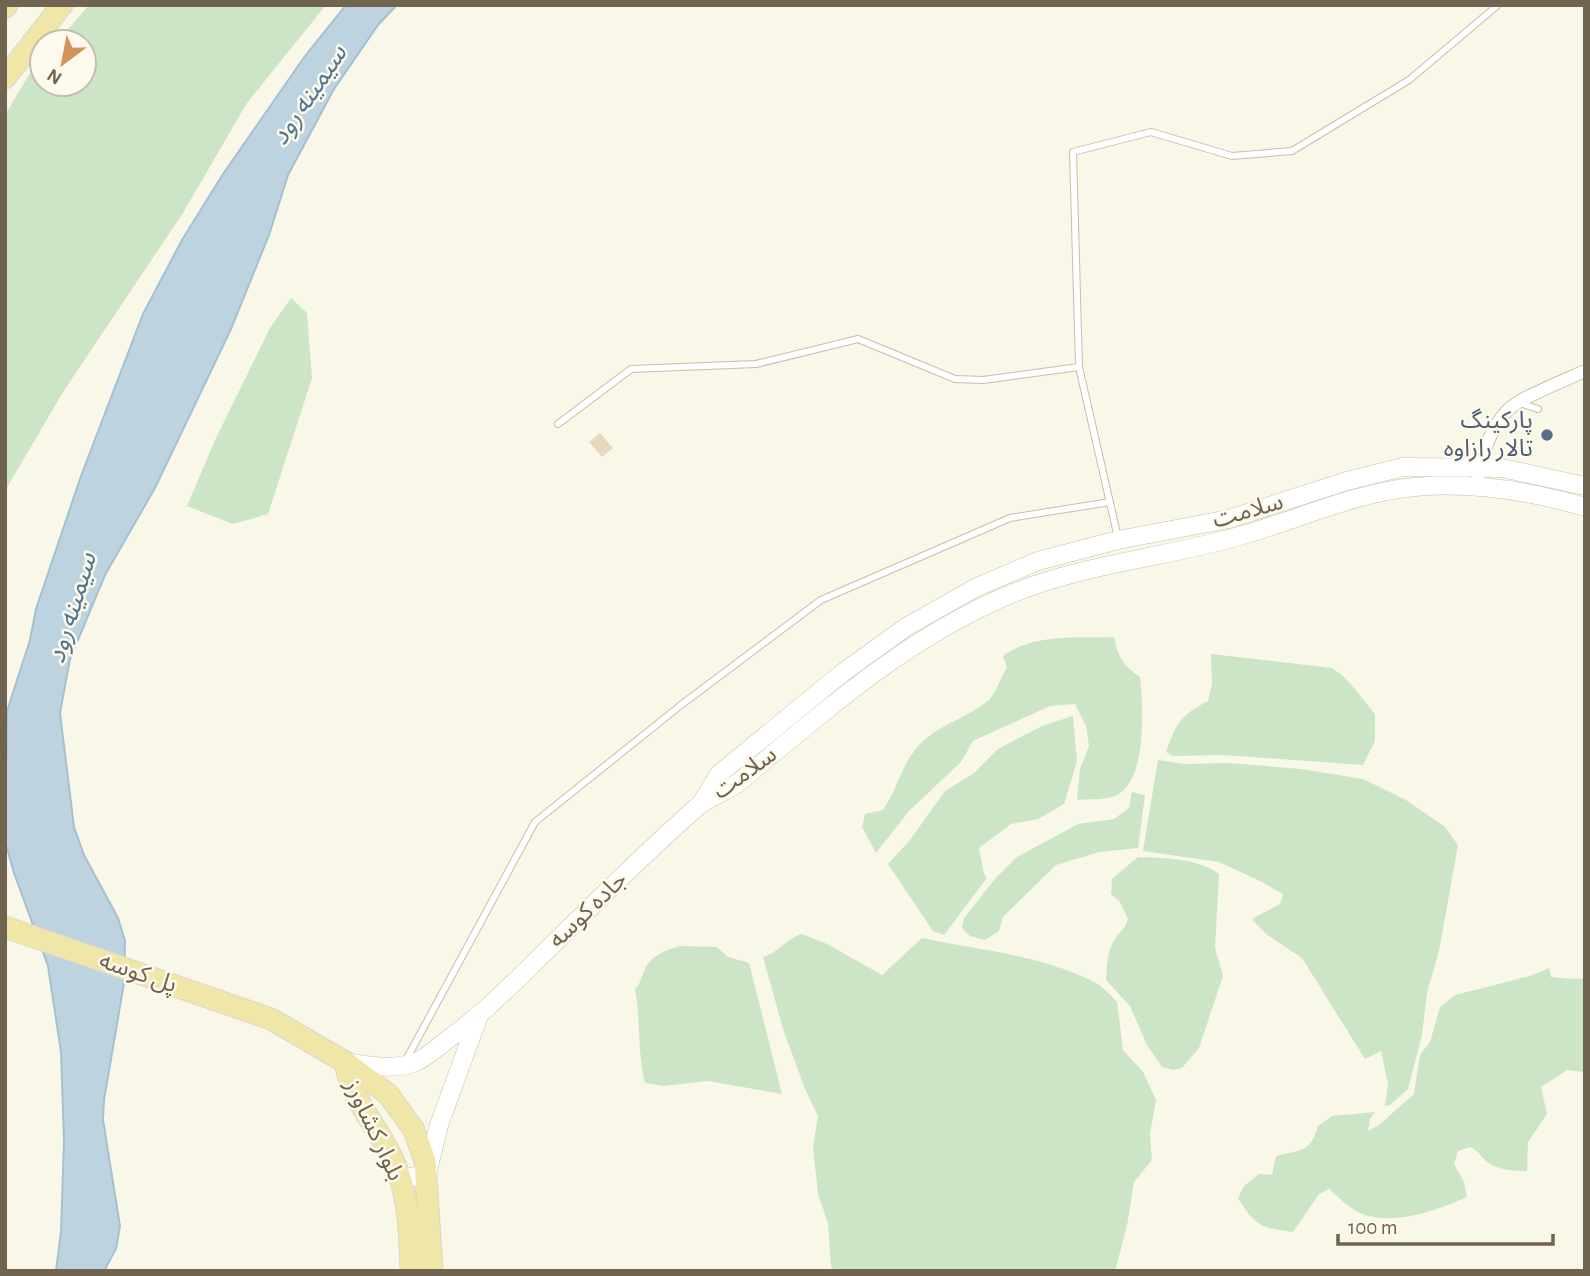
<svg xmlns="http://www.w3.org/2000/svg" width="1590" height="1276" font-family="'Alegreya Sans','Noto Sans Arabic',sans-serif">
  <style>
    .green { fill: #cce5c7 }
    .water { fill: #bed3e0; stroke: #a6c0d1; stroke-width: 2 }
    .building { fill: #e6d8bd }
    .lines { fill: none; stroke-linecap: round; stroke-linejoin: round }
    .lane-casing { stroke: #c7bead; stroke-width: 8 }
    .street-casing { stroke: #c7bead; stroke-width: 14 }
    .secondary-casing { stroke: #cac0ab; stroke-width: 19 }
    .primary-casing { stroke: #dad6d1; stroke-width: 23 }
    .lane { stroke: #fff; stroke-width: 6 }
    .street { stroke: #fff; stroke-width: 12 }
    .secondary { stroke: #fff; stroke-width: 18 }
    .primary { stroke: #f0e6a8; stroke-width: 21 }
    .service-dot { fill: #5c6f8a; stroke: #fdfaed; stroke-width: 2.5 }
    .labels { text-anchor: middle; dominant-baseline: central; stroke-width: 5; stroke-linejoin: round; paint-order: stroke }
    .service-label { font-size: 24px; fill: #4e5e75; stroke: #fdfaed; text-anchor: end }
    .street-label { font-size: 24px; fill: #70634f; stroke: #fdfaed }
    .water-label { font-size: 26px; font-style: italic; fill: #53758d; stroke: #fdfaed }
  </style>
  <rect width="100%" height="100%" fill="#f9f7e7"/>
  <g class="green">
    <polygon points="89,5 326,5 247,103 183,213 63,392 5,491 5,115 30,73 42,59 42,84 84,84 84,42 57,42"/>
    <polygon points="291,298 307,313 312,378 268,514 233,524 187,506 216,438 270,328"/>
    <path d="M1114,637C1118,656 1123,666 1140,677C1143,705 1148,782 1115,796C1104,800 1088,799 1077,800L1080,769L1089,746L1086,726L1075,704L1050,706L973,741L961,762L909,811L876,853L862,827L865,814L883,810C898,788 902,763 920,744C940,724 969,717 989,700C993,697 1004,673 1007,667L1003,656C1033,633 1079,638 1114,637Z"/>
    <path d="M1211,654L1332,668C1350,679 1361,698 1375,714V741L1363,765L1223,755L1173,756L1166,752C1177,723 1179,716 1208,701L1212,684Z"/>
    <polygon points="1073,716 1077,761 1064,804 1038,819 1011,824 979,848 984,874 987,878 944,935 933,931 888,864 910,840 945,791 974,773 998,749 1042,726"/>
    <polygon points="1158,760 1184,764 1230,763 1301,769 1363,779 1406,800 1445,827 1458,845 1439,951 1427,993 1422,1035 1408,1089 1390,1105 1385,1106 1388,1084 1381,1051 1365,1059 1302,958 1266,934 1252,919 1280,904 1283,894 1260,881 1219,862 1143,851"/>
    <polygon points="1132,792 1145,795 1138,848 1100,852 1056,865 1003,917 999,931 985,940 970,936 962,928 964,918 995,879 1017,857 1078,824 1114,819 1129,808"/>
    <path d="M1138,857C1163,858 1198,858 1219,874L1215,948L1223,976L1199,1048L1182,1068L1173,1070L1162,1067L1147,1045L1130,1006L1106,980C1107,967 1107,950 1115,939C1121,930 1124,931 1128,919L1120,902L1111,894L1112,879Z"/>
    <path d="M802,934L827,944L882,975L922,938C979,950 1040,955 1092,981C1102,985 1110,995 1117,1002L1123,1050L1143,1072L1156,1100L1150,1134L1152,1160L1134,1182L1127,1226L1115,1271H836L831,1267L828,1223L818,1194L813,1148L818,1116L805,1089L783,1029L763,957C780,952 785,939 802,934Z"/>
    <path d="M680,946L717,947L728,957L749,963L782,1094L708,1081L663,1086L645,1083C637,1050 641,1021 635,989C640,984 640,981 643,974C649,956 663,951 680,946Z"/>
    <path d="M1549,968L1551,977L1572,979L1585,978V1072L1567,1070L1541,1087L1547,1114L1528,1142L1527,1171C1513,1171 1499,1170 1487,1162C1480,1156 1478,1150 1470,1147L1458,1151L1454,1164L1464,1182L1467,1197C1436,1211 1381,1231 1350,1207C1342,1202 1336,1194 1329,1189L1319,1194L1293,1232C1261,1228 1255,1226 1238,1198L1244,1186L1259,1174L1272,1175L1276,1156C1299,1150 1311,1153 1318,1126L1332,1116L1375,1112L1370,1119L1368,1131L1379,1125L1414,1094L1420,1055L1430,1042L1440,1007L1455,995L1530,976Z"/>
  </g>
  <polygon class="water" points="346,5 397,5 378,25 334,89 288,175 269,235 231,329 155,488 105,575 70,659 60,713 74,827 84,855 118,918 125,941 124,983 104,1100 103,1120 120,1226 116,1249 104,1271 56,1271 61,1232 64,1140 61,1052 48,966 14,873 5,841 7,711 30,640 36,609 81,476 143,314 182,240 223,174 305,56"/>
  <polygon class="building" points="600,433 613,448 602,457 589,442"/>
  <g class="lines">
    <defs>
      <g id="lane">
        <polyline points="1520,403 1538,409"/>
        <polyline points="558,424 631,369 756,364 858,339 955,379 983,380 1079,367"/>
        <polyline points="1118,538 1079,367 1073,152 1151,132 1232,156 1292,151 1409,80 1498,5"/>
        <polyline points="406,1060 535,822 681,705 821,600 1010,518 1110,502"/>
      </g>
      <path id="street" d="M1477,487C1480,457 1492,417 1520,401C1540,390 1563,381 1585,371"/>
      <g id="secondary">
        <polyline points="702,802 719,774 841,674 906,627 977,587 1038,561 1118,540 1229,519 1347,481 1403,467 1502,468 1585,486"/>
        <path d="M345,1062C368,1065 393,1071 416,1062C429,1056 440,1045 451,1037C481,1015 504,992 531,966C585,913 639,858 696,808C709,797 726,792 739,782C830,707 922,624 1035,585C1103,562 1175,555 1243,535C1299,519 1357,492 1415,487C1472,482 1530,491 1585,507"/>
        <polyline points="400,1178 427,1175 439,1125 478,1018"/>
      </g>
      <g id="primary">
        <polyline points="5,7 7,5"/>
        <polyline points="5,78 62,5"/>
        <polyline points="5,927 271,1019 345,1062 388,1094 414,1130 425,1161 432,1271"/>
        <path d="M345,1062C351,1100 380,1129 395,1164C409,1196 410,1236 411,1271"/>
      </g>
    </defs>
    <use href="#lane" class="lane-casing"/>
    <use href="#street" class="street-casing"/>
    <use href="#secondary" class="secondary-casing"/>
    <use href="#primary" class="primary-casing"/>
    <use href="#lane" class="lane"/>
    <use href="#street" class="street"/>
    <use href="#secondary" class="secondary"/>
    <use href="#primary" class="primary"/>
  </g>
  <circle class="service-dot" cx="1547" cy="435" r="7"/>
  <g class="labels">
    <g class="service-label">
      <text x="1533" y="421">پارکینگ<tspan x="1533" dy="28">تالار رازاوه</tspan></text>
    </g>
    <g class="street-label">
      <text transform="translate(1248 511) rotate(-16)">سلامت</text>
      <text transform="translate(745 773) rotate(-36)">سلامت</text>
      <text transform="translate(588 910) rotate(-44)">جاده کوسه</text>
      <text transform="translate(138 973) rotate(19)">پل کوسه</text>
      <text transform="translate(374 1130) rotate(65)">بلوار کشاورز</text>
    </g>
    <g class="water-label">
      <text transform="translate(309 95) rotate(-56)">سیمینه رود</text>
      <text transform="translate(72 608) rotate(-73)">سیمینه رود</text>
    </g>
  </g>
  <rect width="1590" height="1276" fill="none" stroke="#70634f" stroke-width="14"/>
  <g transform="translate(63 63) rotate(212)"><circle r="33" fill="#fdfaed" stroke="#c5beae" stroke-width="2"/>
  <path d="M0-5L12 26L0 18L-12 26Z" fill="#d3945c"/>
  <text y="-10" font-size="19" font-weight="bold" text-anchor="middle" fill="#70634f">N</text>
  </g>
  <path d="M1338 1234v10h215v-10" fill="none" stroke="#70634f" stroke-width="3.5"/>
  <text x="1348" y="1234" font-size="21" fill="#70634f" stroke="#fdfaed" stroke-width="5" paint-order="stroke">100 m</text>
</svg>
